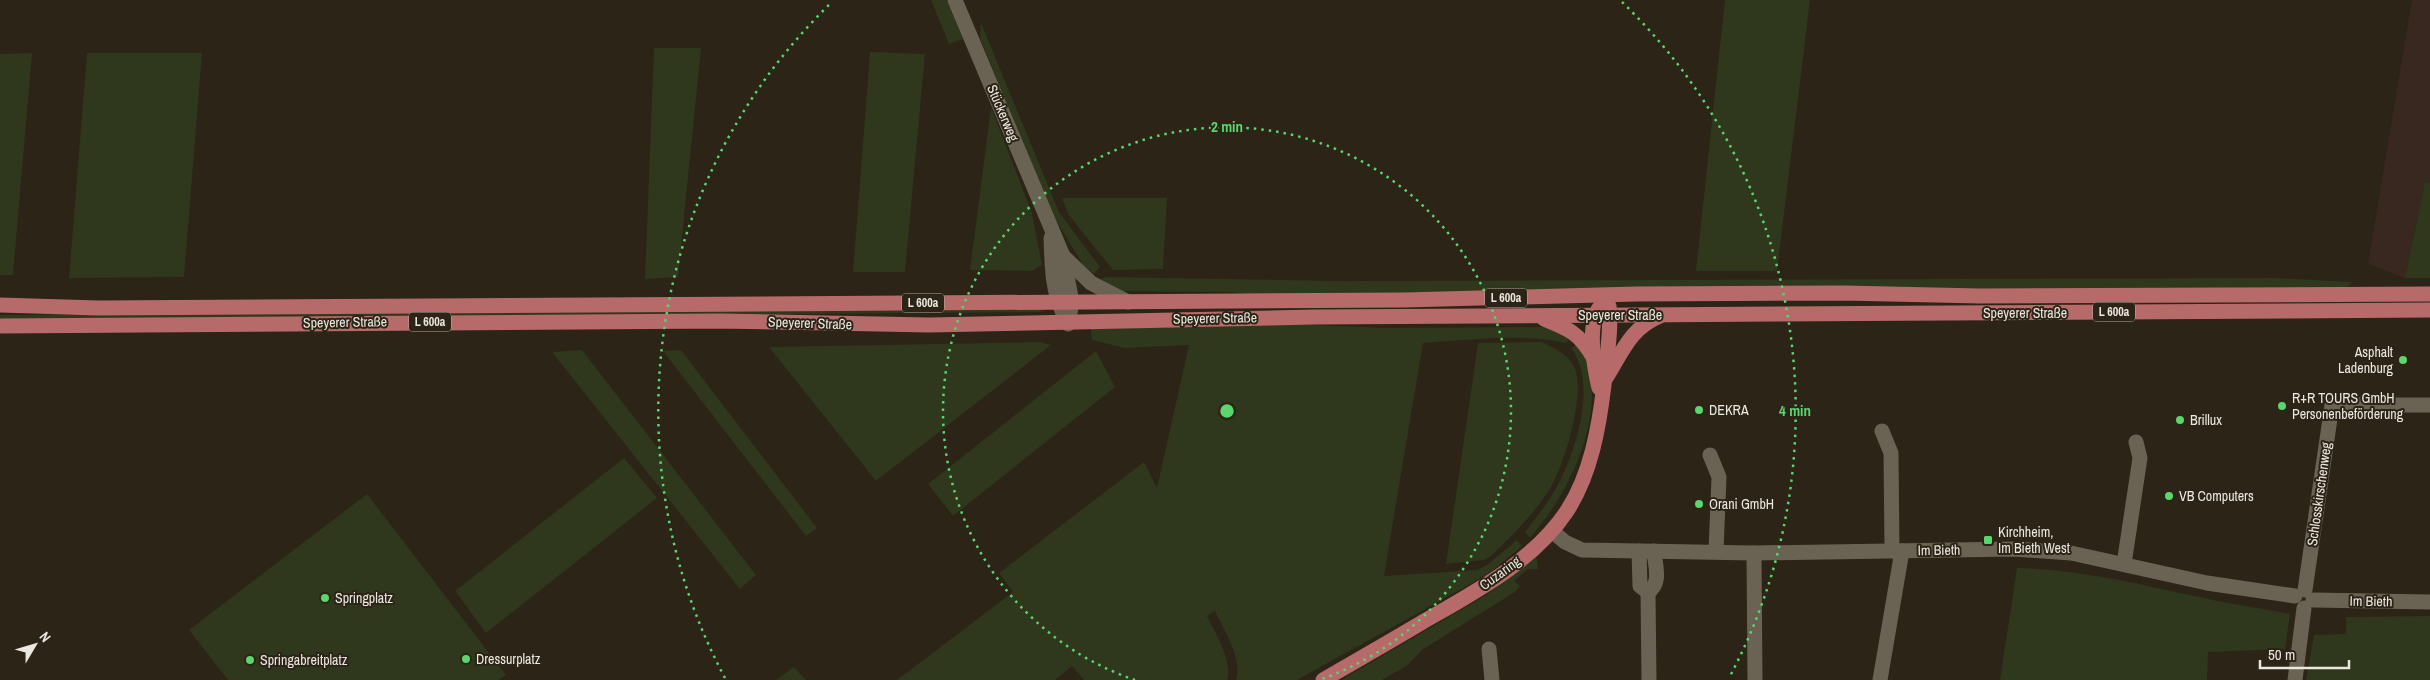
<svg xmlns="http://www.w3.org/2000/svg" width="2430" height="680" font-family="'Archivo Narrow',sans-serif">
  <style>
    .industrial { fill: #39281f }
    .green { fill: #2f371c }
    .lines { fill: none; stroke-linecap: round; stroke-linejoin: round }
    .minor { stroke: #6a6253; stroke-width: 15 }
    .major { stroke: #b66a69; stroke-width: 15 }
    .ring { fill: none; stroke: #5bd56e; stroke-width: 2.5; stroke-dasharray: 2.5 5 }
    .poi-dot { fill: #5bd56e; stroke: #2b2417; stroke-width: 2 }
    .labels { text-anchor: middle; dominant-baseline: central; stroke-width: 4; stroke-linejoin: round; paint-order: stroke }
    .shield { fill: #2b2417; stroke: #b2aca3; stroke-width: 1 }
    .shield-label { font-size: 12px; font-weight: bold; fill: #ece7df }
    .street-label { font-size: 14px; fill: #ece7df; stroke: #2b2417 }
    .poi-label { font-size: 14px; fill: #ece7df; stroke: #2b2417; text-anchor: start }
    .centre { fill: #5bd56e; stroke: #2b2417; stroke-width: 2.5 }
    .ring-label { font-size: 15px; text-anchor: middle; font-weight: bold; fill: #5bd56e; stroke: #2b2417; stroke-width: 4; stroke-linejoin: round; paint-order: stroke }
  </style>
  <rect width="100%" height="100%" fill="#2b2417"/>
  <polygon class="industrial" points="2412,0 2430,0 2430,183 2425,182 2405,278 2368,264"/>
  <g class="green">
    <polygon points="931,0 947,0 963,39 949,44"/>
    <polygon points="1725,0 1810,0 1777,271 1696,271"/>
    <polygon points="981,23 1059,212 1100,267 1094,274 1083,265 1053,215 980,38"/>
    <polygon points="654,48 701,48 678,277 645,279"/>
    <polygon points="870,52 925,54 905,272 853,272"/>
    <polygon points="32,53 13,275 0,275 0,54"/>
    <polygon points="87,53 202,53 184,277 69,278"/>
    <polygon points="991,107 1032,213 1042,265 1032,271 970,270"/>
    <polygon points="2425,182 2430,183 2430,278 2405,278"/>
    <polygon points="1062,198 1167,198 1163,269 1113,270 1068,214"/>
    <polygon points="1106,277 1339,281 2275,278 2352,282 2347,287 1264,295 1230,292 1121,291 1100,279"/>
    <polygon points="1043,308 1044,311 1039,312 0,320 0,315"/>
    <path d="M1294,324L1386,328L1545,327L1573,336L1566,343C1519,333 1471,340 1423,343L1384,576L1477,570L1487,565L1517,540L1522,546L1492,571L1465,587L1297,680H1236C1243,658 1224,631 1215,611L1207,616C1215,633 1233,661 1227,680H1084L1072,666L1055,680H897L1013,592L999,573L1144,462L1157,488L1189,345L1125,348L1092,340L1091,329Z"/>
    <polygon points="1040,342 1051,345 876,481 769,347"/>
    <path d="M1542,342C1555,348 1572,356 1576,372C1584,398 1564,467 1549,490C1533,515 1513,535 1491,556L1484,560L1446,564L1478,343Z"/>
    <path d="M1579,343C1582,349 1588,356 1589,363C1602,426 1570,491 1530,538L1525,532C1534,520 1544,508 1552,495C1574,459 1599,385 1571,348Z"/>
    <polygon points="582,350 756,575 740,589 552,352"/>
    <polygon points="681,350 817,528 806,536 663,351"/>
    <polygon points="1096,351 1115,387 953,516 928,484"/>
    <polygon points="624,458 657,498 486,633 455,591"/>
    <polygon points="367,494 506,675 499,680 228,680 189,630"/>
    <polygon points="1535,556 1537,559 1538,569 1528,569 1514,581 1520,586 1515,592 1422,650 1408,665 1382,680 1341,680 1486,595"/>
    <path d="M2017,568C2079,569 2138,584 2199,597C2229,604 2260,608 2290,614L2285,649L2208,652L2207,680H2000Z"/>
    <polygon points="2430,616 2430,680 2306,680 2314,635 2346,634 2346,617"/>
    <polygon points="794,667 806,680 776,680"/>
  </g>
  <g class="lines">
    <g class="minor">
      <polyline points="955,0 1063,256 1072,302 1068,324"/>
      <path d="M1051,238C1052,264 1052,290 1063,313"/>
      <polyline points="1063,256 1091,283 1128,302"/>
      <polyline points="1882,431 1891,453 1892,551"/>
      <polyline points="1710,455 1719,477 1716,551"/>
      <polyline points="1552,531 1565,542 1582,550 1754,553 2015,549 2071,553 2207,583 2295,596"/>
      <polyline points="1639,551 1640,586 1648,592"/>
      <polyline points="1754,553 1755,680"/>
      <polyline points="2124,564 2140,458 2136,442"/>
      <polyline points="2305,590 2332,405 2430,405"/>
      <polyline points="1648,592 1649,680"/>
      <path d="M1648,592C1662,583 1655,566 1654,551"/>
      <polyline points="2313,600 2430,602"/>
      <polyline points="1489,649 1492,680"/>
      <polyline points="1880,680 1902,551"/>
      <polyline points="2295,680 2304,608"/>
    </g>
    <g class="major">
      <polyline points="0,305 98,308 1405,300 1636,294 1844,293 1980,296 2430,294"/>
      <path d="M1544,319C1569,329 1579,333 1593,357"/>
      <polyline points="0,326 719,321 929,325 1315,317 2430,310"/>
      <path d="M1606,378C1622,353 1630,328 1660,316"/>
      <path d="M1599,388C1594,367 1587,327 1599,308"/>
      <path d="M1323,680C1356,661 1389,642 1421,623C1473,593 1533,562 1567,511C1591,474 1599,427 1604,385C1606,359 1612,331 1609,306"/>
    </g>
  </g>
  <g class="ring">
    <path d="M1135 680A284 284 0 1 1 1319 680"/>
    <path d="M725 678A568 568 0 0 1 832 2M1622 2A568 568 0 0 1 1729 678"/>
  </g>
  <g class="poi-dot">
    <circle cx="2403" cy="360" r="5"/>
    <circle cx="2282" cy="406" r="5"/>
    <circle cx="1699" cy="410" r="5"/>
    <circle cx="2180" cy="420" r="5"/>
    <circle cx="2169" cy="496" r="5"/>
    <circle cx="1699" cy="504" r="5"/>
    <rect x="1983" y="535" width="10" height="10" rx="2.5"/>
    <circle cx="325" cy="598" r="5"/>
    <circle cx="466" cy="659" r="5"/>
    <circle cx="250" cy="660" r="5"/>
  </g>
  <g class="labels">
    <g class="shield">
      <rect x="1485" y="288.5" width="42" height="19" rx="4"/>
      <rect x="902" y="293.5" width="42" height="19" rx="4"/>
      <rect x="2093" y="302.5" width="42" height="19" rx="4"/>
      <rect x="409" y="312.5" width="42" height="19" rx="4"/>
    </g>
    <g class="shield-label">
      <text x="1506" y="298">L 600a</text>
      <text x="923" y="303">L 600a</text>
      <text x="2114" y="312">L 600a</text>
      <text x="430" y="322">L 600a</text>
    </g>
    <g class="street-label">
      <text transform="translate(1003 113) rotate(67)">Stückerweg</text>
      <text x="2025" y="313">Speyerer Straße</text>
      <text x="1620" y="315">Speyerer Straße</text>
      <text transform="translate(1215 318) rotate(-1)">Speyerer Straße</text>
      <text transform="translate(345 322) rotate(-1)">Speyerer Straße</text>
      <text transform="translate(810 323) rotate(2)">Speyerer Straße</text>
      <text transform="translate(2319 494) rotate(-82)">Schlosskirschenweg</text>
      <text transform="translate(1939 550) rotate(-1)">Im Bieth</text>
      <text transform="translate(1500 573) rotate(-36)">Cuzaring</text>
      <text transform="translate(2371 601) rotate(1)">Im Bieth</text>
    </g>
    <g class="poi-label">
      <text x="2393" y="352" text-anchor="end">Asphalt<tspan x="2393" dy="16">Ladenburg</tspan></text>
      <text x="2292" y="398">R+R TOURS GmbH<tspan x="2292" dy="16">Personenbeförderung</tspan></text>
      <text x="1709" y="410">DEKRA</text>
      <text x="2190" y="420">Brillux</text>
      <text x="2179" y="496">VB Computers</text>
      <text x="1709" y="504">Orani GmbH</text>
      <text x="1998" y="532">Kirchheim,<tspan x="1998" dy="16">Im Bieth West</tspan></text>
      <text x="335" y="598">Springplatz</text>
      <text x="476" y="659">Dressurplatz</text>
      <text x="260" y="660">Springabreitplatz</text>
    </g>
  </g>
  <circle cx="1227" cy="411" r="8" class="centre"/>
  <g class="ring-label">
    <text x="1227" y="132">2 min</text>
    <text x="1795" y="416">4 min</text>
  </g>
  <g transform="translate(35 645) rotate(52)" stroke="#2b2417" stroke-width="4" paint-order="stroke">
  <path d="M0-4L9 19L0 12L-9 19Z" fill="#ece7df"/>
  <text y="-8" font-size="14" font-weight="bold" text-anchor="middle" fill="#ece7df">N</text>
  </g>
  <path d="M2260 660v8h89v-8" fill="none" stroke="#ece7df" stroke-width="2.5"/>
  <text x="2268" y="660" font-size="15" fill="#ece7df" stroke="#2b2417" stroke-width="4" paint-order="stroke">50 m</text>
</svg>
